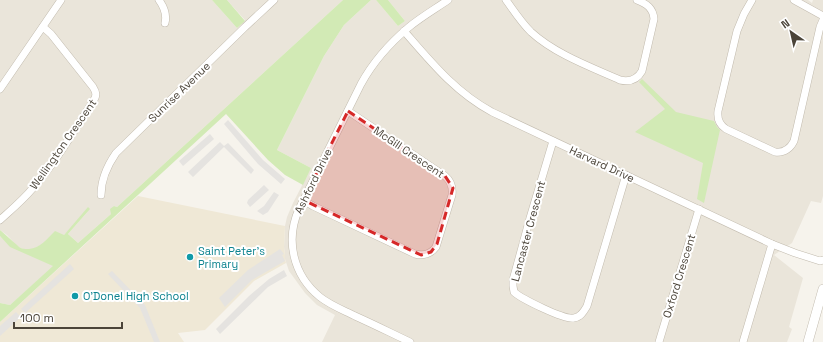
<svg xmlns="http://www.w3.org/2000/svg" width="823" height="342" font-family="'Space Grotesk',sans-serif">
  <style>
    .residential { fill: #eae5da }
    .education { fill: #efe8d6 }
    .green { fill: #d2eab5 }
    .parking { fill: #e5e3e0 }
    .lines { fill: none; stroke-linecap: round; stroke-linejoin: round }
    .minor-casing { stroke: #c2bbae; stroke-width: 8 }
    .tertiary-casing { stroke: #c2bbae; stroke-width: 10 }
    .minor { stroke: #fff; stroke-width: 7 }
    .tertiary { stroke: #fff; stroke-width: 9 }
    .marked { fill: #d62828; fill-opacity: 0.2; stroke: #d62828; stroke-width: 3; stroke-dasharray: 8 5; stroke-linejoin: round }
    .culture-dot { fill: #0f9aa8; stroke: #fff; stroke-width: 1.5 }
    .labels { text-anchor: middle; dominant-baseline: central; stroke-width: 4; stroke-linejoin: round; paint-order: stroke }
    .street-label { font-size: 11px; fill: #4b4439; stroke: #fff }
    .culture-label { font-size: 11px; fill: #0d838f; stroke: #fff; text-anchor: start }
  </style>
  <rect width="100%" height="100%" fill="#f6f3ec"/>
  <g class="residential">
    <polygon points="0,0 212,0 237,28 245,20 227,0 343,0 117,207 114,206 111,214 78,243 68,234 90,209 64,235 42,244 34,249 23,249 18,247 7,235 0,230"/>
    <polygon points="371,0 376,0 398,26 405,21 388,0 808,0 812,3 813,0 823,0 823,196 821,203 811,201 792,243 774,255 803,278 789,327 792,329 787,342 322,342 335,315 317,305 305,293 289,271 285,259 285,255 284,247 285,226 287,217 293,203 311,168 277,150 324,56 344,25"/>
    <polygon points="0,236 11,246 54,266 10,305 0,303"/>
  </g>
  <polygon class="education" points="138,196 285,226 284,247 285,255 285,259 286,263 254,281 205,330 178,333 184,342 0,342 0,322"/>
  <g class="green">
    <polygon points="212,0 227,0 245,21 237,28"/>
    <path d="M343,0H371L344,25L324,56L277,150L311,168L303,185L285,175L268,160L226,114L0,322V303L10,305L53,266L10,247L0,236V230C6,235 11,240 17,245C20,249 24,249 29,249C40,248 47,239 55,231L64,235L88,207L90,209L68,234L78,243L111,214L110,209L114,206L117,207Z"/>
    <polygon points="376,0 388,0 405,21 398,26"/>
    <polygon points="642,79 676,112 714,121 717,127 720,130 704,203 697,199 703,163 635,132 665,109 639,82"/>
  </g>
  <g class="parking">
    <polygon points="228,120 263,160 285,179 281,184 258,164 224,124"/>
    <polygon points="210,134 214,139 183,166 179,161"/>
    <polygon points="220,142 224,146 228,143 254,170 251,174 224,147 193,177 188,172"/>
    <polygon points="264,185 269,190 250,207 247,203 248,200"/>
    <polygon points="274,192 279,195 268,212 263,215 257,211 264,206"/>
    <polygon points="280,249 284,254 282,255 285,261 252,280 225,307 219,298 248,270"/>
    <polygon points="70,264 74,269 25,313 21,309"/>
    <polygon points="284,270 287,276 268,287 220,334 216,329 249,296 269,279"/>
    <polygon points="112,271 145,305 160,342 154,342 140,308 108,274"/>
    <polygon points="16,312 21,317 0,336 0,326"/>
  </g>
  <g class="lines">
    <defs>
      <g id="minor">
        <path d="M159,0C164,7 167,15 165,23"/>
        <path d="M506,0C514,11 521,22 531,32C555,54 591,67 620,80C629,82 637,80 642,71L654,19C653,8 647,4 637,0"/>
        <path d="M752,0L744,14L737,31L718,111C717,119 720,125 726,129L775,152C784,153 790,149 794,141L820,27L823,20"/>
        <polyline points="794,0 823,16"/>
        <path d="M404,31C431,62 455,92 492,112L772,244L795,253L820,261L823,260"/>
        <polyline points="0,89 61,0"/>
        <path d="M553,141L530,218L513,280V286L514,292C522,299 564,320 574,318C581,317 584,311 587,306L626,175"/>
        <path d="M101,195C101,179 107,166 116,153L245,27L274,0"/>
        <path d="M303,200L313,206L415,254C423,256 431,254 436,247L452,195C453,187 451,181 445,176L348,111"/>
        <path d="M0,220C11,210 23,200 33,188C56,162 75,129 94,100C97,95 96,92 93,87L51,34L43,27"/>
        <path d="M410,342C391,333 373,324 355,316C343,310 330,305 320,297C293,275 285,240 299,209L361,84C373,62 390,43 409,27C421,17 435,9 448,0"/>
        <polyline points="659,342 699,209"/>
        <polyline points="743,342 772,244"/>
      </g>
      <polyline id="tertiary" points="808,342 823,289"/>
    </defs>
    <use href="#minor" class="minor-casing"/>
    <use href="#tertiary" class="tertiary-casing"/>
    <use href="#minor" class="minor"/>
    <use href="#tertiary" class="tertiary"/>
  </g>
  <path class="marked" d="M348,111L445,176L453,188L437,244L431,252L421,255L303,200Z"/>
  <g class="culture-dot">
    <circle cx="190" cy="257" r="4"/>
    <circle cx="75" cy="296" r="4"/>
  </g>
  <g class="labels">
    <g class="street-label">
      <text transform="translate(179 92) rotate(-44)">Sunrise Avenue</text>
      <text transform="translate(63 144) rotate(-55)">Wellington Crescent</text>
      <text transform="translate(409 152) rotate(34)">McGill Crescent</text>
      <text transform="translate(602 164) rotate(25)">Harvard Drive</text>
      <text transform="translate(313 181) rotate(-64)">Ashford Drive</text>
      <text transform="translate(528 231) rotate(-75)">Lancaster Crescent</text>
      <text transform="translate(679 276) rotate(-73)">Oxford Crescent</text>
    </g>
    <g class="culture-label">
      <text x="198" y="251">Saint Peter's<tspan x="198" dy="13">Primary</tspan></text>
      <text x="83" y="296">O’Donel High School</text>
    </g>
  </g>
  <g transform="translate(791 32) rotate(326)" stroke="#ffffff" stroke-width="3" paint-order="stroke">
  <path d="M0-3L7 15L0 10L-7 15Z" fill="#4b4439"/>
  <text y="-6" font-size="11" font-weight="bold" text-anchor="middle" fill="#4b4439">N</text>
  </g>
  <path d="M14 322v6h108v-6" fill="none" stroke="#4b4439" stroke-width="2"/>
  <text x="20" y="322" font-size="12" fill="#4b4439" stroke="#ffffff" stroke-width="3" paint-order="stroke">100 m</text>
</svg>
